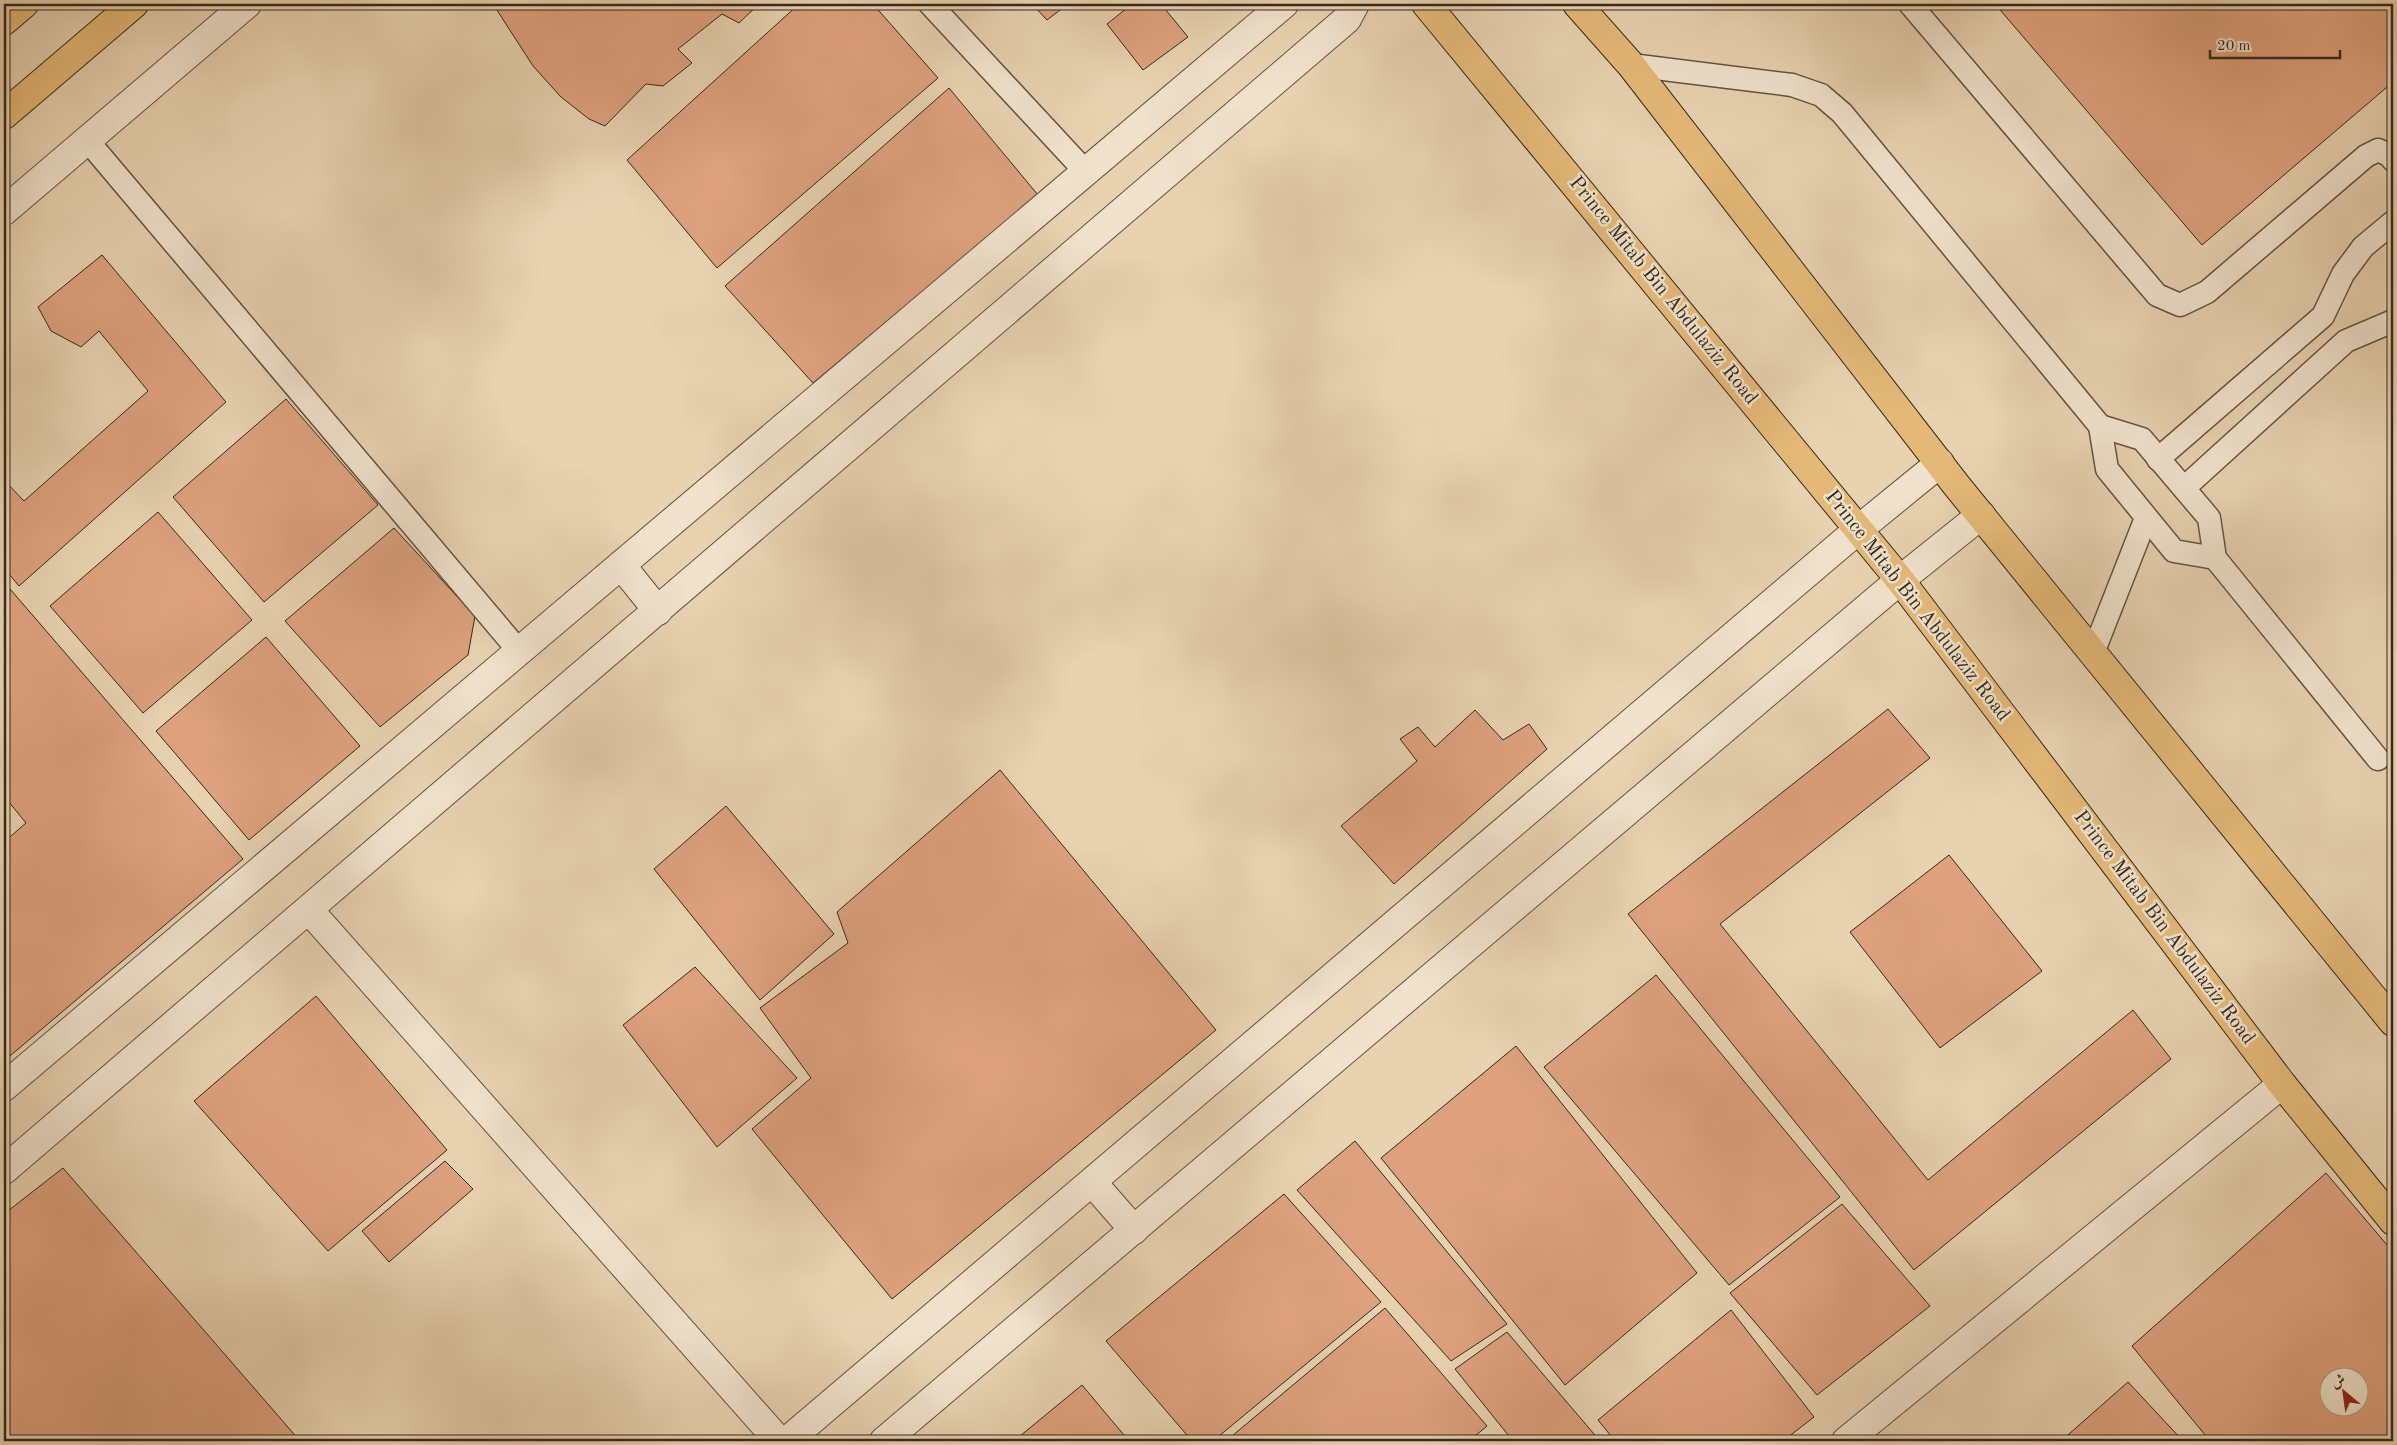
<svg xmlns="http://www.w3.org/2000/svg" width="2397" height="1445" font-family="'Old Standard TT',Amiri,serif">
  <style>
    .building { fill: #dda17d; stroke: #35291d; fill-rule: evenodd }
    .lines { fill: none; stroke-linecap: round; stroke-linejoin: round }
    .service-casing { stroke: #625342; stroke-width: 25 }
    .minor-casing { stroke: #625342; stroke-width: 30 }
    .tertiary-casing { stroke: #625342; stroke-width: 30 }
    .primary-casing { stroke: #35291d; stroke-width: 30 }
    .service { stroke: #f0e2cc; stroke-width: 22 }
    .minor { stroke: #f0e2cc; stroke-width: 28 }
    .tertiary { stroke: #f0e2cc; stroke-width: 28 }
    .primary { stroke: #e4b978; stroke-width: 28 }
    .labels { text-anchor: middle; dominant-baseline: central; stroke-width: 5; stroke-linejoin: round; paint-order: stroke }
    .street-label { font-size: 20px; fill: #35291d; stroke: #f0e2cc }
  </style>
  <rect width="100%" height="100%" fill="#e8d2b0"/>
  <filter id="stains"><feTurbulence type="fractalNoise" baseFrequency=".004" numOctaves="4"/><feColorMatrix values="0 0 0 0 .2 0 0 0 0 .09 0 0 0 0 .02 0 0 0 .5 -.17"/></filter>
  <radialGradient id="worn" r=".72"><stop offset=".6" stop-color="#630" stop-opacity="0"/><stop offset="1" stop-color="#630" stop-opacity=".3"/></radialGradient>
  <g class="building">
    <polygon points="493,4 759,4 739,23 722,14 678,49 692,63 663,86 646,84 605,126 589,119 561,97 533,66"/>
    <polygon points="799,4 873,4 938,78 717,268 627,160"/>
    <polygon points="1032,4 1068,4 1047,20"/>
    <polygon points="1132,4 1161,4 1188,37 1143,70 1107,24"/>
    <polygon points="1995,4 2393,4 2393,82 2202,245"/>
    <polygon points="949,88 1038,195 813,383 725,286"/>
    <polygon points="102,255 226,402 19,586 4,568 4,480 24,501 148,391 99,331 81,347 51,331 38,307"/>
    <polygon points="286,399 378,505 264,602 173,497"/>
    <polygon points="158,512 252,620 143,713 50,606"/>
    <polygon points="394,528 475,616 468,655 380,727 285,621"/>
    <polygon points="4,582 243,859 4,1061 4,842 26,823 4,796"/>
    <polygon points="266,637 360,746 249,840 156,731"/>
    <polygon points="1888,709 1930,758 1720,924 1928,1180 2133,1010 2171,1059 1914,1270 1628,914"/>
    <polygon points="1475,710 1503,740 1529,724 1547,749 1394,884 1341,826 1417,761 1400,739 1418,727 1435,747"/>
    <polygon points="1000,770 1216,1030 892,1299 752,1129 811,1078 760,1008 848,943 837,912"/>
    <polygon points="726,806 834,934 760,1000 654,869"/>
    <polygon points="1949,855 2042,971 1940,1048 1850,932"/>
    <polygon points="695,967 797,1078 717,1147 623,1025"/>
    <polygon points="1656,975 1840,1197 1729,1285 1544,1067"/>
    <polygon points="316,996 447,1150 328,1251 194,1101"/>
    <polygon points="1516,1046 1697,1273 1565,1385 1381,1158"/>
    <polygon points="1355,1141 1507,1324 1451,1361 1297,1190"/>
    <polygon points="445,1161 473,1189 389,1262 362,1231"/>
    <polygon points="63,1168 300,1441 4,1441 4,1214"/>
    <path d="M2326,1173L2393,1252V1441H2210L2132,1346ZM2330,1378H2360V1408H2330Z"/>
    <polygon points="1284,1194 1381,1302 1213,1441 1192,1441 1106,1341"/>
    <polygon points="1842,1204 1930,1306 1817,1395 1730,1293"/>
    <polygon points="1385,1308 1487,1426 1469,1441 1226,1441"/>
    <polygon points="1731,1310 1814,1417 1783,1441 1615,1441 1598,1420"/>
    <polygon points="1507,1332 1600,1441 1513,1441 1455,1369"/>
    <polygon points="2128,1382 2183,1441 2061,1441"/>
    <polygon points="1082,1385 1129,1441 1014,1441"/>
  </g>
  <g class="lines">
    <defs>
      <g id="service">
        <polyline points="930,4 1085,171"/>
        <polyline points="1910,4 2157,295 2180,305 2207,292 2366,156 2378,150 2389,155 2393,160"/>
        <polyline points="1631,65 1792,85 1821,95 1842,113 2100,426 2107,469 2174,551 2215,558"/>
        <polyline points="87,140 519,651"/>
        <polyline points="2100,426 2142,439 2209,518 2215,558 2378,759"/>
        <polyline points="2158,459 2323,316 2343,274 2363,247 2393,222"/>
        <polyline points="2184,488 2346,341 2393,321"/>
        <polyline points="2093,653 2146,518"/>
      </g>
      <g id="minor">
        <polyline points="621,565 658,611"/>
        <polyline points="309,910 779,1441"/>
        <polyline points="4,1087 1284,4"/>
        <polyline points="4,1170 1347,19 1355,4"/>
        <polyline points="1092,1182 1134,1230"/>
        <polyline points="787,1441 1859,529 1940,463"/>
        <polyline points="884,1441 1900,580 1981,515"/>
        <polyline points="1846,1441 2282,1084"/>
      </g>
      <polyline id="tertiary" points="4,211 247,4"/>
      <g id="primary">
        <polyline points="1426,4 1900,580 2282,1084 2393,1221"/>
        <polyline points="1577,4 1631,65 1957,486 2393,1022"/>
        <polyline points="4,21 24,4"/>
        <polyline points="4,115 134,4"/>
      </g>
    </defs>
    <use href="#service" class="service-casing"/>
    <use href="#minor" class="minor-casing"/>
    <use href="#tertiary" class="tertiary-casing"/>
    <use href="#primary" class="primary-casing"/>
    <use href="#service" class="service"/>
    <use href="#minor" class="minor"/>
    <use href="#tertiary" class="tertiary"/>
    <use href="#primary" class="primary"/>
  </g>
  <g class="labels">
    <g class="street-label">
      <text transform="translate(1663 291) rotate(51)">Prince Mitab Bin Abdulaziz Road</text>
      <text transform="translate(1917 606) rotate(52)">Prince Mitab Bin Abdulaziz Road</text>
      <text transform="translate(2164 928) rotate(53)">Prince Mitab Bin Abdulaziz Road</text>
    </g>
  </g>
  <rect width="2397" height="1445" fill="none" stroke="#e8d2b0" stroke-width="20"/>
  <rect x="5" y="5" width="2387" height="1435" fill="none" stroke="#35291d" stroke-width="2.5"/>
  <rect x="10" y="10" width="2377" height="1425" fill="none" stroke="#35291d"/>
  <g transform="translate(2344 1392) rotate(331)"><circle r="24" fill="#f0e2cc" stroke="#a59886"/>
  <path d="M0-4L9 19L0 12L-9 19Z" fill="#8f2418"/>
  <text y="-8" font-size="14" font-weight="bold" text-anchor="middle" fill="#35291d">ش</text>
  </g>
  <path d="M2210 50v8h130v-8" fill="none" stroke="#35291d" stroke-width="2.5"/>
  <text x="2217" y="50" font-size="15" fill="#35291d" stroke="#f0e2cc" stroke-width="4" paint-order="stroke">20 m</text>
  <rect width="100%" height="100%" filter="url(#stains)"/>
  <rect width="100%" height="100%" fill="url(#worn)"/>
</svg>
